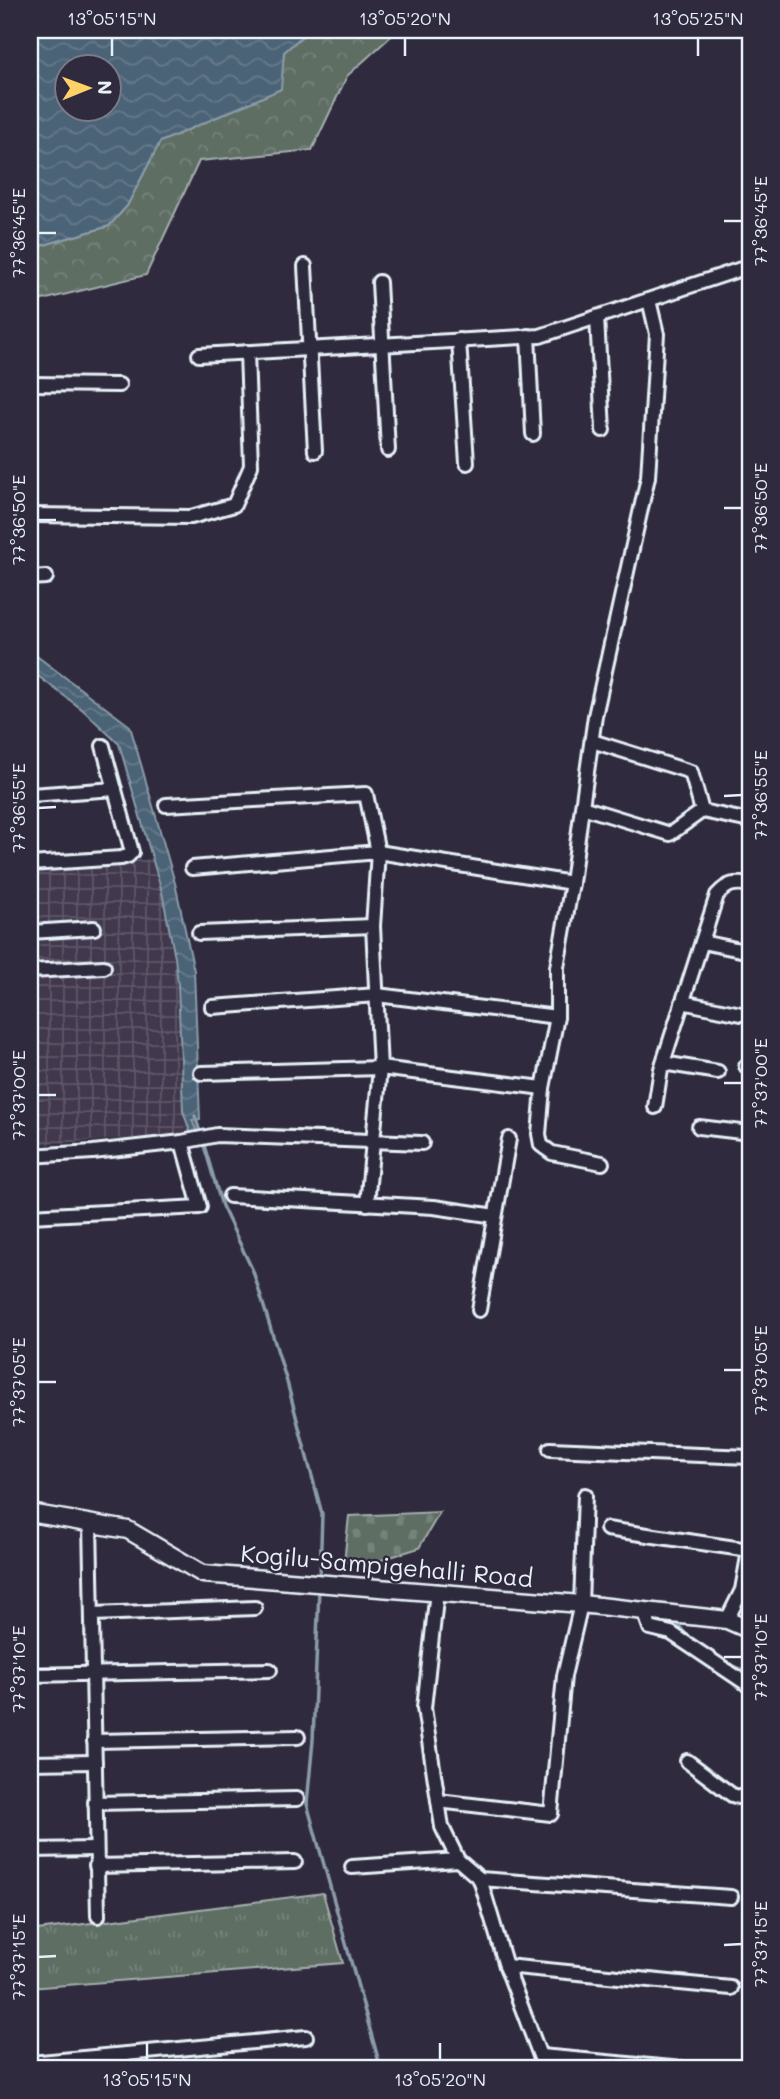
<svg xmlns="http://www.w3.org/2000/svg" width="780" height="2099" font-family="Mali,sans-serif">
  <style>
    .industrial { fill: url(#industrial-grid) }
    .grass { fill: url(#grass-tufts); stroke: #a4b0ae; stroke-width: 2 }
    .cemetery { fill: url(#cemetery-stones); stroke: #a4b0ae; stroke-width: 2 }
    .park { fill: url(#park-crowns); stroke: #a4b0ae; stroke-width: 2 }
    .water { fill: url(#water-waves); stroke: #8a9caa; stroke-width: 2; fill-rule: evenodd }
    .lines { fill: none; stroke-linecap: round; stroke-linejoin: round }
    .stream { stroke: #8a9caa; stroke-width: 3.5 }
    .minor-casing { stroke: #e8f1f8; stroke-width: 18 }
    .tertiary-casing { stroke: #e8f1f8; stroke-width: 21 }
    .minor { stroke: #2f2a3d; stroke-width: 12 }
    .tertiary { stroke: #2f2a3d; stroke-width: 16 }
    .ticks { fill: none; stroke: #e8f1f8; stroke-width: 2.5 }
    .labels { text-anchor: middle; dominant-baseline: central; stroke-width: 5; stroke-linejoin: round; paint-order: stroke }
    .street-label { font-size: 24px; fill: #e8f1f8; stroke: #2f2a3d }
    .neatline { fill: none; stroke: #e8f1f8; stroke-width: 2.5 }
    .ticks-label { font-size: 18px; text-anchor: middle; fill: #e8f1f8 }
  </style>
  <defs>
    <pattern id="industrial-grid" width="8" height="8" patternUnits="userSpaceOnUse" patternTransform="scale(1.75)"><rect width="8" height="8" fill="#42394e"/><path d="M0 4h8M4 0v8" fill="none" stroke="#5d5668"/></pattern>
    <pattern id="grass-tufts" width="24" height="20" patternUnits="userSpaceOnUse" patternTransform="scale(1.75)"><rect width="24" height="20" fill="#5f6e64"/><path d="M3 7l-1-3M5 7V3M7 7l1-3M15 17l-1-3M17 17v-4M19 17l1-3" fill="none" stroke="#76837b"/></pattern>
    <pattern id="cemetery-stones" width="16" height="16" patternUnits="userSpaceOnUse" patternTransform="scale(1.75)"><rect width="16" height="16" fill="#5f6e64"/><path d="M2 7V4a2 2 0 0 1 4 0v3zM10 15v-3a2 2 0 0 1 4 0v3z" fill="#76837b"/></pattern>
    <pattern id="park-crowns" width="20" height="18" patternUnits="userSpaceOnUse" patternTransform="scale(1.75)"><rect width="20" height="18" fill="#5f6e64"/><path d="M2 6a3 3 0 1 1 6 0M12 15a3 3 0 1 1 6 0" fill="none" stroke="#76837b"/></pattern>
    <pattern id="water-waves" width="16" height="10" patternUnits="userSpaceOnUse" patternTransform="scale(1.75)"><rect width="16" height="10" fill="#4c6376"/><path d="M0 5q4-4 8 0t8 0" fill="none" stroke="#667a8a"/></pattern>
  </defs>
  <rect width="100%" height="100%" fill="#2f2a3d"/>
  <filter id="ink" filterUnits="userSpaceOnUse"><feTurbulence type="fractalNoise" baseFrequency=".0143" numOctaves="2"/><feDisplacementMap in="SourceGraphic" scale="14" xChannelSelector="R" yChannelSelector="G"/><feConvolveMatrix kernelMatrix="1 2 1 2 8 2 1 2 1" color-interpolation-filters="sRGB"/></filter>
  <g filter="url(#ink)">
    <polygon class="industrial" points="153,859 162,892 178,984 183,1111 191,1134 30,1145 30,868"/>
    <polygon class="grass" points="323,1893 343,1963 30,1988 30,1931"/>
    <polygon class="cemetery" points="440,1512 419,1548 378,1561 344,1562 349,1516"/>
    <polygon class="park" points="309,30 398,30 347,76 312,150 199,161 146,275 30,303 30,249 109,226 127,206 160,142 280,89 284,52"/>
    <g class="water">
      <path d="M30,30H309L284,52L281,89L160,142L127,206L109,226L30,249ZM66,66H108V108H66Z"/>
      <polygon points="30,651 130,726 175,883 194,971 200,1119 192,1120 197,1132 191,1134 183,1111 178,984 175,958 162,892 119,744 83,710 30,670"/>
    </g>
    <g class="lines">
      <g class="stream">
        <polyline points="195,1116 201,1135"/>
        <polyline points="203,1142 222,1206 253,1271 287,1382 322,1514 320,1577"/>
        <polyline points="319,1588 313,1740 307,1804 381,2069"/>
        <polyline points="477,1604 574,1612"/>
        <polyline points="582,1613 644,1619"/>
        <polyline points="673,1622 676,1622 691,1641"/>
        <polyline points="723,1661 750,1673"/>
      </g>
      <defs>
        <g id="minor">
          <polyline points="305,266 315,451"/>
          <polyline points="379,282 388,450"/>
          <polyline points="597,317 603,430"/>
          <polyline points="528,336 533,434"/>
          <polyline points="459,340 467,463"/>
          <polyline points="199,355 540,336 750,266"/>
          <polyline points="30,384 119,385"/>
          <polyline points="30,515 191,517 234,505 251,466 247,352"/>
          <polyline points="30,578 46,577"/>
          <polyline points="592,741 691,772 702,811"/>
          <polyline points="30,795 115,789"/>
          <polyline points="166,805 366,794 378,852 373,926 380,1068 367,1204"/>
          <polyline points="582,807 595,716 648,477 657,334 649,300"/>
          <polyline points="30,864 121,858 128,856 132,852 103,746"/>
          <polyline points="192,868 378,852 572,883"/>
          <polyline points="30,932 94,928"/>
          <polyline points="199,933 373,926"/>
          <polyline points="702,942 750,952"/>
          <polyline points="30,971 104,967"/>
          <polyline points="682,1002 741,1014"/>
          <polyline points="212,1007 377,995 557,1017"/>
          <polyline points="663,1063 718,1072"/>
          <polyline points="746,1066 750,1066"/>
          <polyline points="201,1073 380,1068 543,1088"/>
          <path d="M655,1107L661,1069L717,895C728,883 735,882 750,885"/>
          <polyline points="699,1127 750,1133"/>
          <polyline points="30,1156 93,1152 182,1142 217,1135 422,1143"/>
          <polyline points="602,1163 552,1153 541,1145 539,1134 543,1088 557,1017 557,967 572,883 582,807 670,834 702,811 750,821"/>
          <polyline points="230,1196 434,1207 495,1216"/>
          <polyline points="30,1216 200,1207 182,1142"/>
          <polyline points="479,1310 509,1139"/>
          <polyline points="550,1449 750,1457"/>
          <polyline points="90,1523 98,1916"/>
          <polyline points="607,1529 749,1550"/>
          <polyline points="437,1591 424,1708 442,1827 458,1860 480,1879 506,1966 545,2069"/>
          <polyline points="644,1611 650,1628 671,1633 750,1686"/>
          <polyline points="92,1614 255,1608"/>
          <polyline points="727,1620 742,1590 750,1545"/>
          <polyline points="30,1675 270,1670"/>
          <polyline points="94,1741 298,1737"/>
          <polyline points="687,1761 732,1795 750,1800"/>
          <polyline points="30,1763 95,1762"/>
          <polyline points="438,1801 551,1814 564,1676 581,1604 585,1495"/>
          <polyline points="95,1803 297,1799"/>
          <polyline points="30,1850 96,1849"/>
          <polyline points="96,1866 295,1862"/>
          <polyline points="352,1867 458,1860"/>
          <polyline points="480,1879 731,1897"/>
          <polyline points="506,1966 731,1988"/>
          <polyline points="541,2056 683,2069"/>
          <polyline points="30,2063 306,2037"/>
        </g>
        <polyline id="tertiary" points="30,1513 128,1530 203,1574 581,1604 727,1620 750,1630"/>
      </defs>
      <use href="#minor" class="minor-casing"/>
      <use href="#tertiary" class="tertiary-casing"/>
      <use href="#minor" class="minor"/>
      <use href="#tertiary" class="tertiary"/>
    </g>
  </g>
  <path class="ticks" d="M112,38V56M405,38V56M698,38V56M724,221H742M38,233H56M724,508H742M38,520H56M724,796L742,795M38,808L56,807M724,1083H742M38,1095H56M724,1370H742M38,1382H56M724,1657H742M38,1669H56M724,1945L742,1944M38,1957L56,1956M147,2043V2060M440,2043V2060"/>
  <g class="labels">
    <g class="street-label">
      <text transform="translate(387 1565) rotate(5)">Kogilu-Sampigehalli Road</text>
    </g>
  </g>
  <rect width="780" height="2099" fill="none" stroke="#2f2a3d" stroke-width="77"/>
  <g transform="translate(88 88) rotate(89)"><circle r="33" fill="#2f2a3d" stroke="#797a88" stroke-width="2"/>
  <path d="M0-5L12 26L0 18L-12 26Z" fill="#ffd166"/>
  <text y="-10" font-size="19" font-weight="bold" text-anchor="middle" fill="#e8f1f8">N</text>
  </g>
  <rect x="38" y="38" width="704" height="2022" class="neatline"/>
  <g class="ticks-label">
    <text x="112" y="25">13°05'15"N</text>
    <text x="405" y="25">13°05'20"N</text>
    <text x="698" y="25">13°05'25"N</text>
    <text transform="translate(761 221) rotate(-90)" y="6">77°36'45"E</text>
    <text transform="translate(19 233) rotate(-90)" y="6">77°36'45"E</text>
    <text transform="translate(761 508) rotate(-90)" y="6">77°36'50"E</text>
    <text transform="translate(19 520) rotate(-90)" y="6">77°36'50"E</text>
    <text transform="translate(761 795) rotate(-90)" y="6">77°36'55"E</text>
    <text transform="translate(19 808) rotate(-90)" y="6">77°36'55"E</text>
    <text transform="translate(761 1083) rotate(-90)" y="6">77°37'00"E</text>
    <text transform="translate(19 1095) rotate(-90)" y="6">77°37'00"E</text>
    <text transform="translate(761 1370) rotate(-90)" y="6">77°37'05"E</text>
    <text transform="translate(19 1382) rotate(-90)" y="6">77°37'05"E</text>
    <text transform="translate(761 1657) rotate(-90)" y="6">77°37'10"E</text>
    <text transform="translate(19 1669) rotate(-90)" y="6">77°37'10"E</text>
    <text transform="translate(761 1944) rotate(-90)" y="6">77°37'15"E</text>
    <text transform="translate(19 1957) rotate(-90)" y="6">77°37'15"E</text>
    <text x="147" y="2086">13°05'15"N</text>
    <text x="440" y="2086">13°05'20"N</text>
  </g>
</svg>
